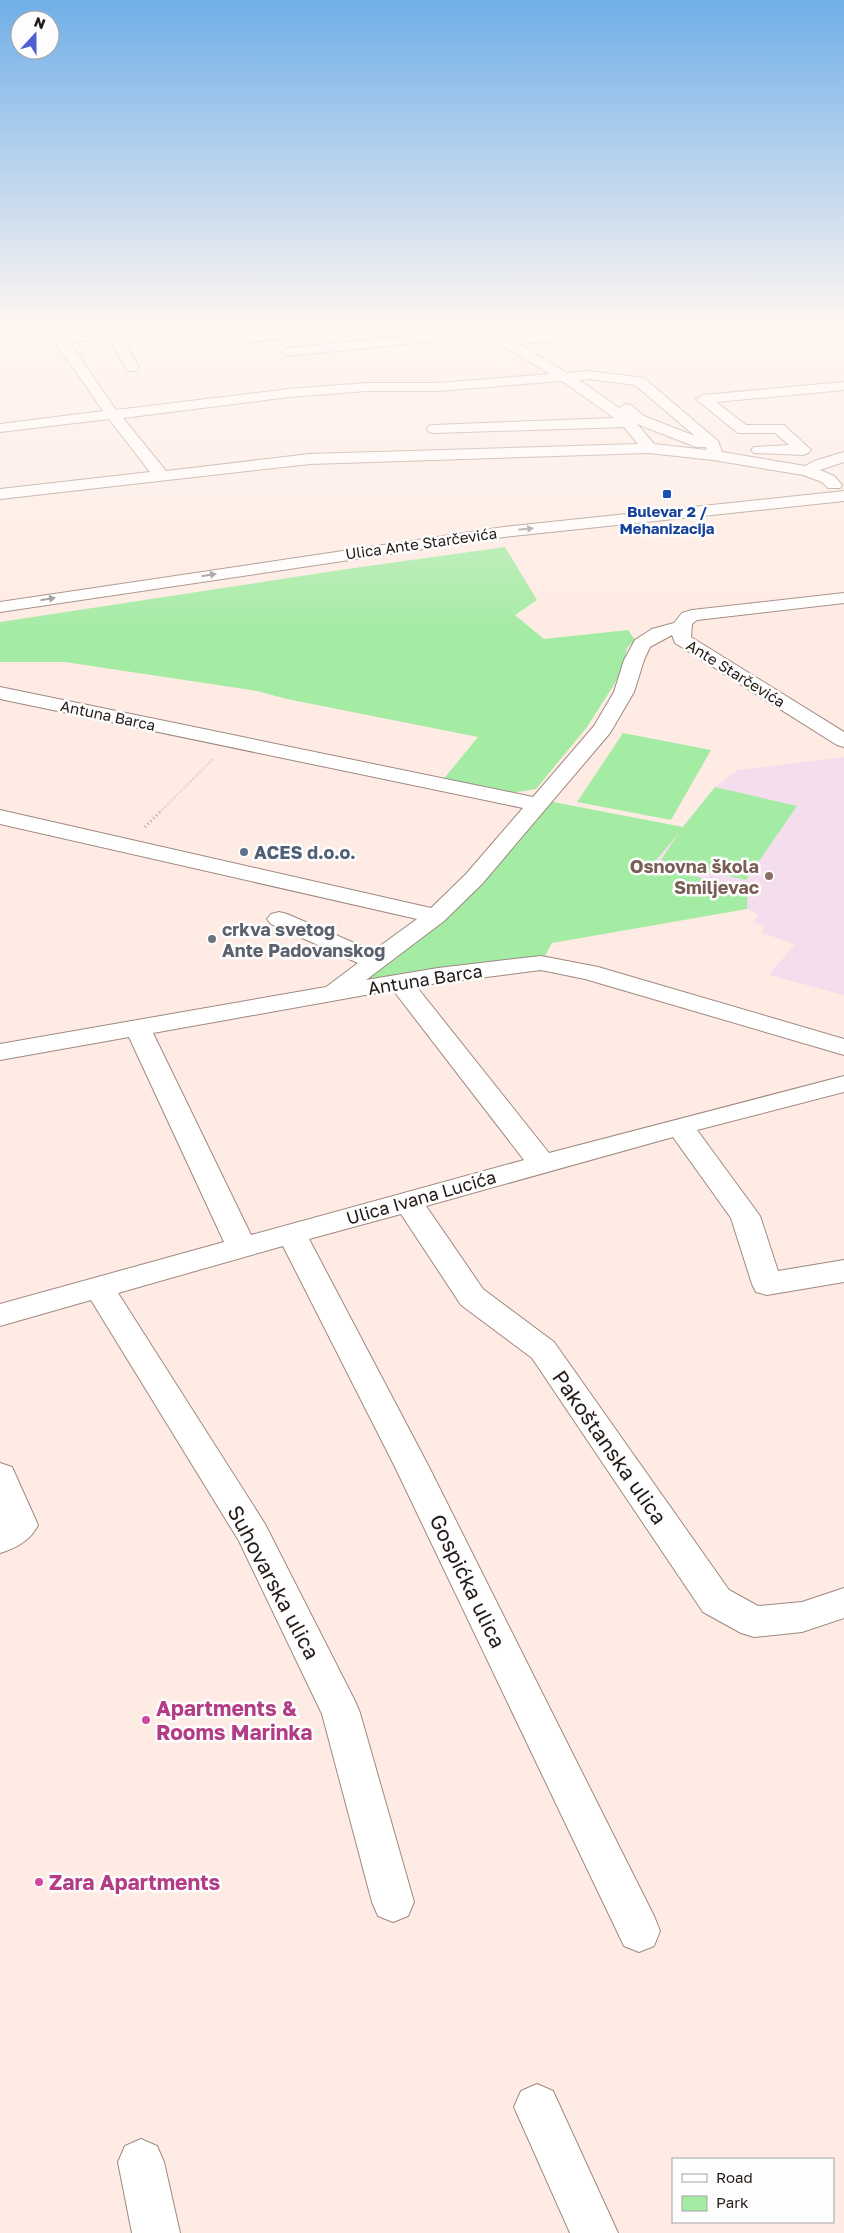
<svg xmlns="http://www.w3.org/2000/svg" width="844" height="2233" font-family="'Golos Text',sans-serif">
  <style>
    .education { fill: #f4deed }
    .green { fill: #a4eba4 }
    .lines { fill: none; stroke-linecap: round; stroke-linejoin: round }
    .minor-casing { stroke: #9f897f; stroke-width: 2 }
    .major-casing { stroke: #9f897f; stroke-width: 2 }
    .path-far1 { stroke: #b4a59e; stroke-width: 2; stroke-dasharray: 0.5 2; stroke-linecap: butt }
    .path { stroke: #b4a59e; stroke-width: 3; stroke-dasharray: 1 3; stroke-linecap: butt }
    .minor { fill: #fff; fill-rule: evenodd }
    .major { fill: #fff; fill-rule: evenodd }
    .oneway { fill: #9c9897 }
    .transit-dot { fill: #1a4fb4; stroke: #fdfdfd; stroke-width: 2 }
    .service-dot { fill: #5c6f8a; stroke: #fdfdfd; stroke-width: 2 }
    .education-dot { fill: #8d6e63; stroke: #fdfdfd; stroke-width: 2 }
    .worship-dot { fill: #6b7280; stroke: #fdfdfd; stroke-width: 2 }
    .hotel-dot { fill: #d1479c; stroke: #fdfdfd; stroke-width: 2 }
    .labels { text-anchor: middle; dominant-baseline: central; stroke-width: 5; stroke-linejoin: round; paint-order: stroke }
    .far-transit-label { font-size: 15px; font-weight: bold; fill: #164399; stroke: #fdfdfd }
    .far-street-label { font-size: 15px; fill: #231b17; stroke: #fdfdfd }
    .service-label { font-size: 18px; font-weight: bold; fill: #4e5e75; stroke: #fdfdfd; text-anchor: start }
    .education-label { font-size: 18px; font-weight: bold; fill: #785e54; stroke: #fdfdfd; text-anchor: end }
    .worship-label { font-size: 18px; font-weight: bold; fill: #5b616d; stroke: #fdfdfd; text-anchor: start }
    .street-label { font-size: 18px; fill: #231b17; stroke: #fdfdfd }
    .near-street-label { font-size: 21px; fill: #231b17; stroke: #fdfdfd }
    .near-hotel-label { font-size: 21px; font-weight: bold; fill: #b23c85; stroke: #fdfdfd; text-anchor: start }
  </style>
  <rect width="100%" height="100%" fill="#feebe3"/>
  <polygon class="education" points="844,757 844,995 769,975 795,944 762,933 764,926 753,922 758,914 747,909 748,890 651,865 715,787 738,770"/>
  <g class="green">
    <polygon points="505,547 537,600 515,615 544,639 628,630 635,640 627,648 622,672 587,727 536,789 505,794 442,781 478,737 287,699 257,691 65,662 0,662 0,622 347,569"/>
    <polygon points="623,733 711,750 671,820 577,802"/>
    <polygon points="715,787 797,806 746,880 661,860 679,833 652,865 748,890 747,909 552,943 541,963 333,993 436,916 543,800 683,827"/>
  </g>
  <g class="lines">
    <defs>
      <g id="minor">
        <path d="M43,324H55L63,335L119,332L139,368L137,371H127L110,339L69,342L116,410L289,389L366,383H438L550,374L494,340L480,324H493L508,337L645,324H690L684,328L519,344L567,373L589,371L644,378L718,441L722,452L805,466L814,461L844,452V462L820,470L834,476L842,485L840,488H828L822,482L803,475L713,460L649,453L310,464L0,499V489L150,472L109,419L0,432V424L103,411ZM589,379L635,385L695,436L644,416L631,405L626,404L619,408L579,380ZM562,381L614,418L434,425L429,426L427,429L429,432L434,433L624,427L638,444L310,454L166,471L123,418L289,397L366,391H438ZM637,424L696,447H706L707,450L654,444Z"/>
        <polygon points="332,324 367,324 361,328 251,342 244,338 251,334"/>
        <polygon points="419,324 432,324 442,337 435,341 288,356 281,352 288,348 426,334"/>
        <polygon points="844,382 844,390 716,402 746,425 784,425 811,450 808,453 803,455 754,453 751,450 754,447 789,445 775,433 738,433 696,399 703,395"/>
        <path d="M844,593V603L697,620L692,624L691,637L844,732V747L837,745L675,643L672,635L650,647L644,660L634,692L610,733L482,884L444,921L366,980L438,968L541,956L598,967L844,1039V1055L585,979L541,970L416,986L549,1153L844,1076V1092L697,1130L760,1216L778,1271L844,1260V1282L767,1295L756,1292L752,1284L731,1218L673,1137L426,1206L483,1289L554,1342L729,1590L758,1606L802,1602L844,1588V1618L802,1632L754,1637L741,1633L703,1612L532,1358L461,1305L401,1214L309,1239L429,1467L654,1916L660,1931L654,1946L639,1952L624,1946L395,1467L283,1246L118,1293L265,1524L355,1701L360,1713L414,1902L408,1916L393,1922L378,1916L372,1902L322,1714L239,1541L91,1300L0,1326V1304L224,1242L129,1037L0,1060V1044L326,987L358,963L271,924L267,919L271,914L279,912L287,914L373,951L417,919L0,824V810L431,908L466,874L523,808L0,699V687L533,797L594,726L614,692L624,660L635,640L652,629L674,623L682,613L692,610ZM393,990L524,1160L251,1235L153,1033Z"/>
        <path d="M0,1463L12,1467L38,1525C31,1540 16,1548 0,1553Z"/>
        <polygon points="537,2084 553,2091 618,2233 570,2233 514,2107 521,2091"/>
        <polygon points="141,2139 157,2146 164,2162 180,2233 132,2233 118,2162 125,2146"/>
      </g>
      <polygon id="major" points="844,491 844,501 504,537 0,612 0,602 504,527"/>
    </defs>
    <use href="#minor" class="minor-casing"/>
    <use href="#major" class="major-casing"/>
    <polyline class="path-far1" points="161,811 213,759"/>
    <polyline class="path" points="145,827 162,810"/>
    <use href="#minor" class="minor"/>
    <use href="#major" class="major"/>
  </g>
  <defs><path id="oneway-solid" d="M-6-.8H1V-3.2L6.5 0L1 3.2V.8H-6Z" transform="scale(1.25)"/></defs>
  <g class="oneway">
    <use href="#oneway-solid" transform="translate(526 529) rotate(-6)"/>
    <use href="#oneway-solid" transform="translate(209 575) rotate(-9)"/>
    <use href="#oneway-solid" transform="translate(48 599) rotate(-9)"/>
  </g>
  <linearGradient id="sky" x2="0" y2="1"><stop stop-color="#70afe8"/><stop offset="0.51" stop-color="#fff6f2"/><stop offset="1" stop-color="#fff6f2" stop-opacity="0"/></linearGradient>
  <rect width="844" height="636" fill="url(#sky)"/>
  <rect class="transit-dot" x="662" y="489" width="10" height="10" rx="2.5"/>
  <circle class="service-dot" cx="244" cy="852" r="5"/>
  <circle class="education-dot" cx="769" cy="876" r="5"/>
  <circle class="worship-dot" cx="212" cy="939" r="5"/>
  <g class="hotel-dot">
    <circle cx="146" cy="1720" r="5"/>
    <circle cx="39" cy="1882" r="5"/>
  </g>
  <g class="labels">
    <g class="far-transit-label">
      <text x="667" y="511">Bulevar 2 /<tspan x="667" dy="17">Mehanizacija</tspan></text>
    </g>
    <g class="far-street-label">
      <text transform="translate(421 543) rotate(-8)">Ulica Ante Starčevića</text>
      <text transform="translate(736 673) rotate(32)">Ante Starčevića</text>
      <text transform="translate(108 715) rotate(12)">Antuna Barca</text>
    </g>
    <g class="service-label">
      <text x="254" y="852">ACES d.o.o.</text>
    </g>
    <g class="education-label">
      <text x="759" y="866">Osnovna škola<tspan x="759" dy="21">Smiljevac</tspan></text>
    </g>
    <g class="worship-label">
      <text x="222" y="929">crkva svetog<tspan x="222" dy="21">Ante Padovanskog</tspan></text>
    </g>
    <g class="street-label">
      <text transform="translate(425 979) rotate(-9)">Antuna Barca</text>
      <text transform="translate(421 1197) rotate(-16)">Ulica Ivana Lucića</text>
    </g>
    <g class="near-street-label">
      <text transform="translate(610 1447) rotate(55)">Pakoštanska ulica</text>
      <text transform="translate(468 1581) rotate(64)">Gospićka ulica</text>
      <text transform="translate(274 1582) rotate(62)">Suhovarska ulica</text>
    </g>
    <g class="near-hotel-label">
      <text x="156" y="1708">Apartments &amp;<tspan x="156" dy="24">Rooms Marinka</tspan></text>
      <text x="49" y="1882">Zara Apartments</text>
    </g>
  </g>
  <rect x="672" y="2158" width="162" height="65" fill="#fdfdfd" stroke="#a6a3a1"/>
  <rect x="682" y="2174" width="25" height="8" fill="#ffffff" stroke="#a6a3a1"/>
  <text x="716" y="2183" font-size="15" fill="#231b17">Road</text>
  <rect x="682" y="2196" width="25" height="15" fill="#a4eba4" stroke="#a6a3a1"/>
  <text x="716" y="2208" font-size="15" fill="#231b17">Park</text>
  <g transform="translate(35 35) rotate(21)"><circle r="24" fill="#fdfdfd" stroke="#a6a3a1"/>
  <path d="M0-4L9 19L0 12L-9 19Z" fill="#4e5ed3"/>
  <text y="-8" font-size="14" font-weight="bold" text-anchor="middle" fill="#231b17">N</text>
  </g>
</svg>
